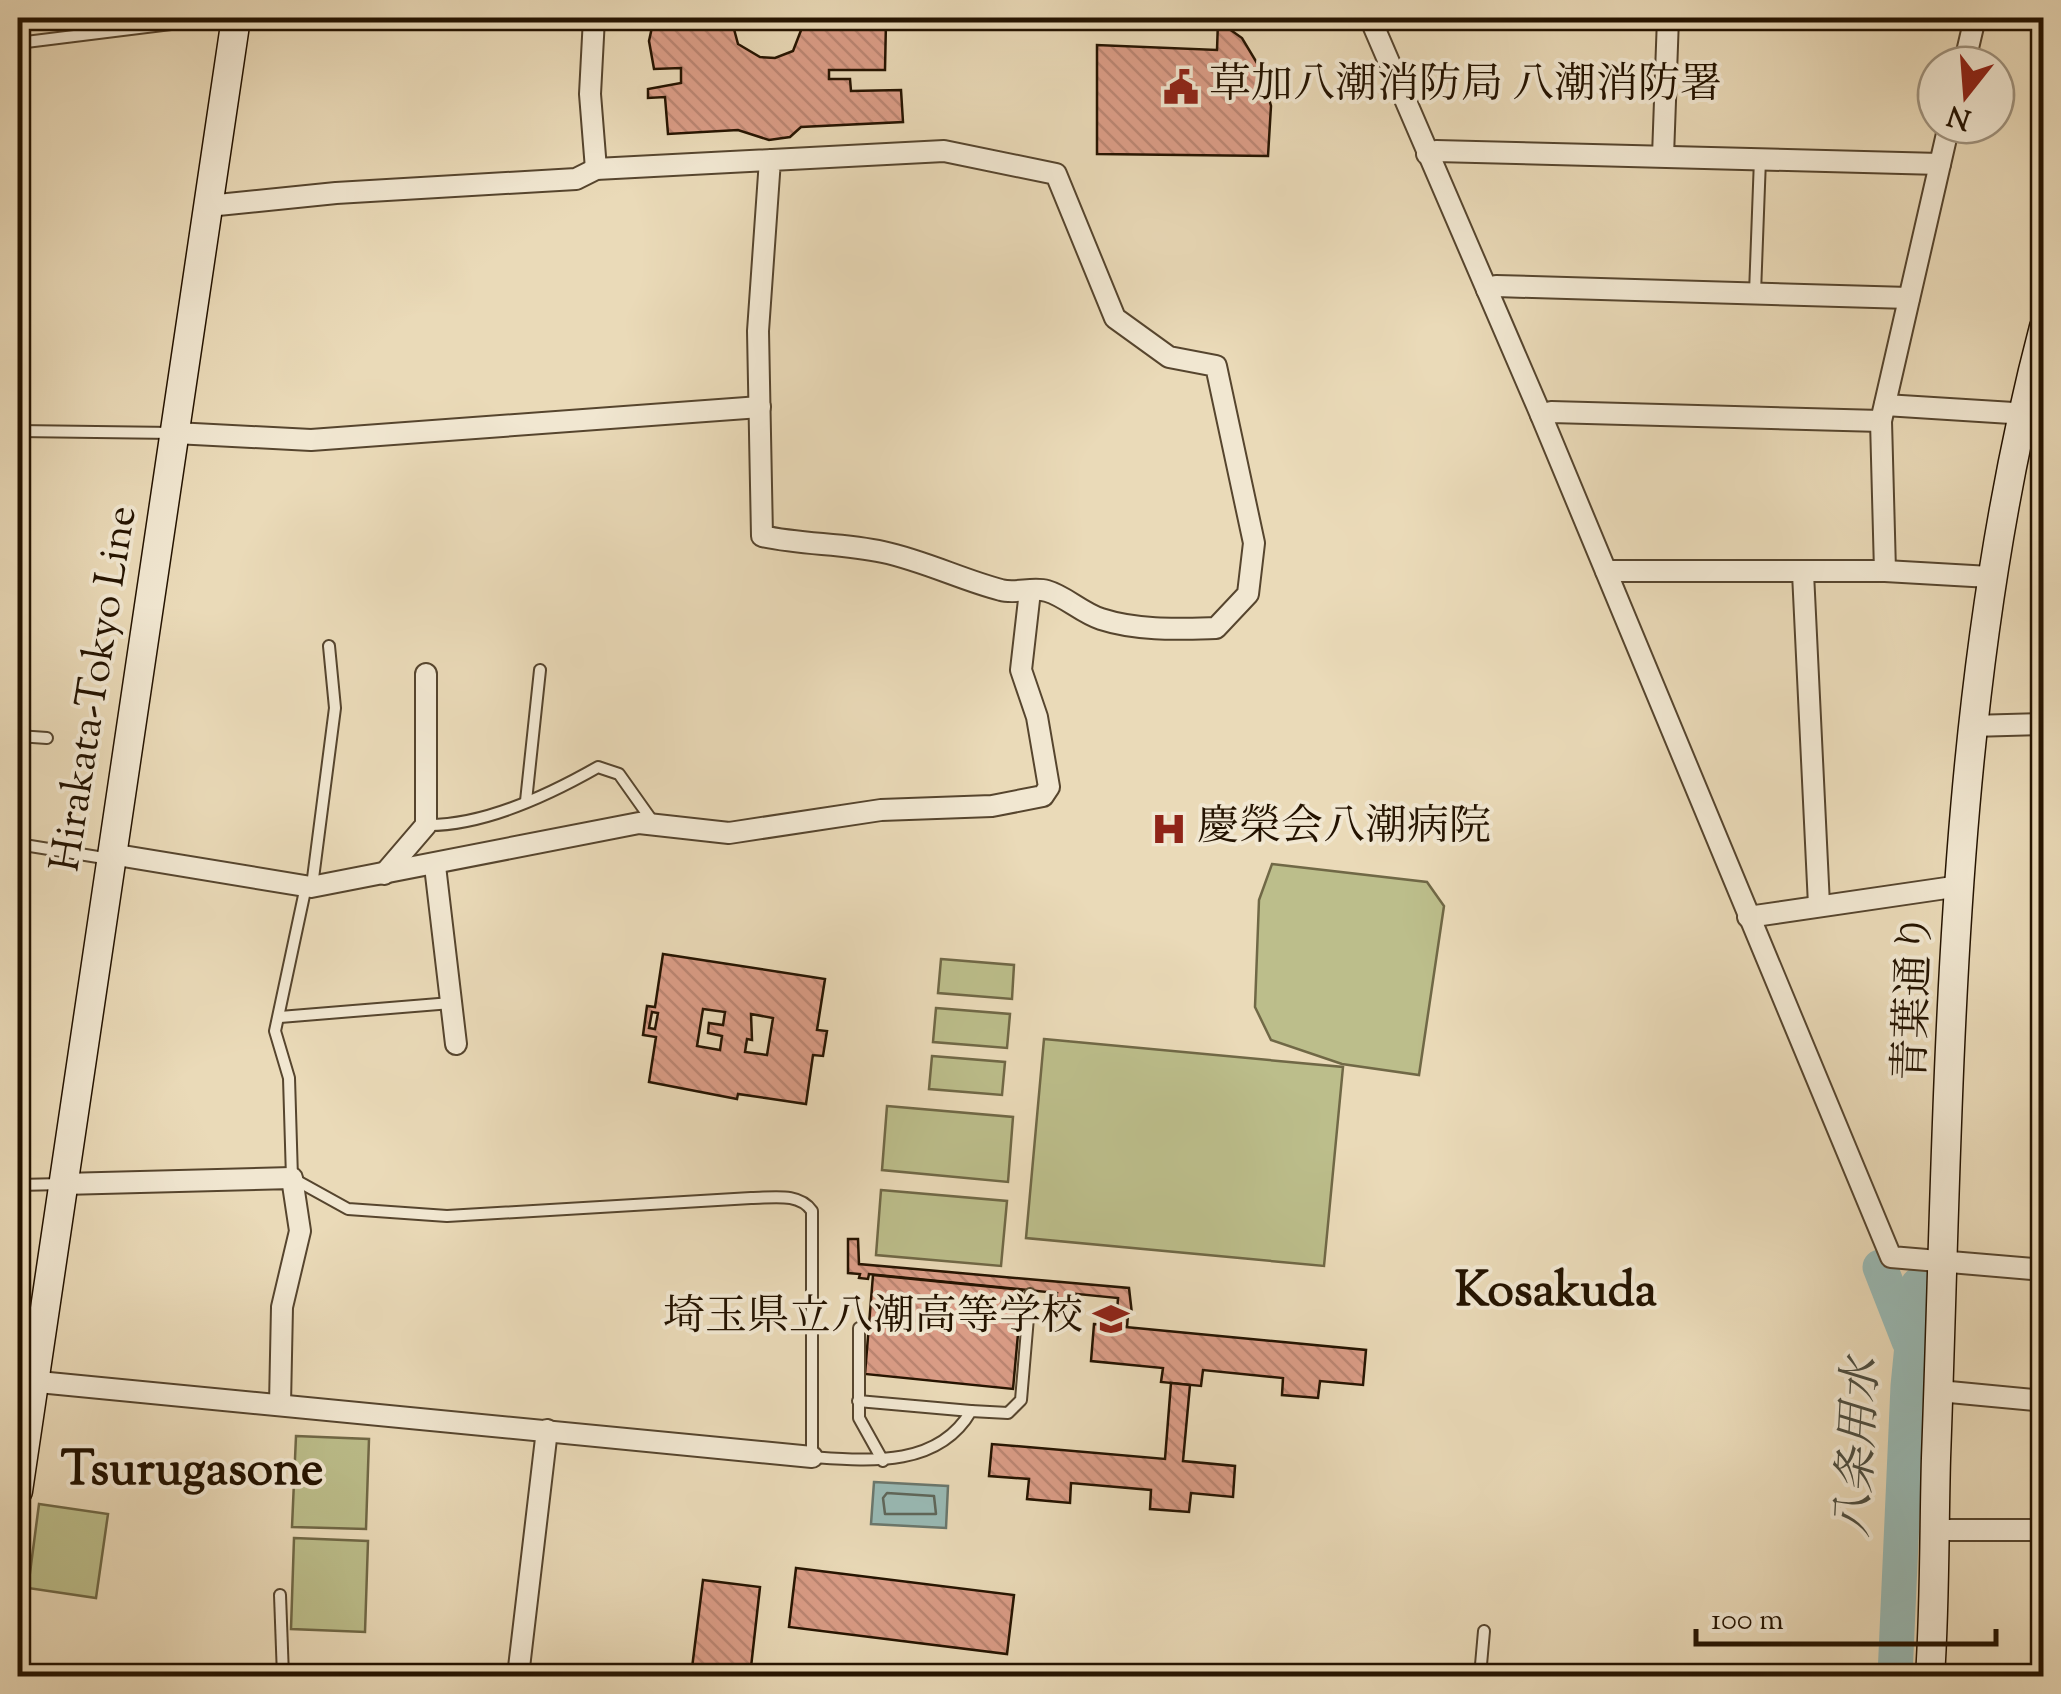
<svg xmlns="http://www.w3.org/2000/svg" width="2061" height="1694" font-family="'Sorts Mill Goudy','Noto Serif JP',serif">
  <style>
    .green { fill: #bcbe8b; stroke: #706846; stroke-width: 2.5 }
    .water { fill: #99bab5; stroke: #6a776d; stroke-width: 2.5 }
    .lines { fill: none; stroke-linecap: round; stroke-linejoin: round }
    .shore { stroke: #5e665a; stroke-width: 2.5 }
    .river { stroke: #99bab5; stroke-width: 35 }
    .building { fill: url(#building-back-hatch); stroke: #241300; stroke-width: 2.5; fill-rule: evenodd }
    .lane-casing { stroke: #56452e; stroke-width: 14 }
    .street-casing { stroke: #56452e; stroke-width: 24 }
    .secondary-casing { stroke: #241300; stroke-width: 31 }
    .lane { stroke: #f1e7d1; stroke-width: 10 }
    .street { stroke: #f1e7d1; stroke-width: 20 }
    .secondary { stroke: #f1e7d1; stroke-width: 28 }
    .labels { text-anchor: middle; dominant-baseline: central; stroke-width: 8; stroke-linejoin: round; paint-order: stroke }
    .poi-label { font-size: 42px; fill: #241300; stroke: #f1e7d1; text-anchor: start }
    .street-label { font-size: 42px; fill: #241300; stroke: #f1e7d1 }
    .water-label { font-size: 45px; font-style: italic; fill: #4d4d3f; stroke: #f1e7d1 }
    .quarter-label { font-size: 48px; font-weight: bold; fill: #241300; stroke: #f1e7d1 }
  </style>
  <defs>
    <pattern id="building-back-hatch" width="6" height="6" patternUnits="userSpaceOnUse" patternTransform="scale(2.5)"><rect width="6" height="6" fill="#db9d87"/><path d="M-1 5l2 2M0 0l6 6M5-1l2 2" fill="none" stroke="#bc8673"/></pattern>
  </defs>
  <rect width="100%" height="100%" fill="#eadab8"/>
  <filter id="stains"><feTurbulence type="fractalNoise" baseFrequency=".002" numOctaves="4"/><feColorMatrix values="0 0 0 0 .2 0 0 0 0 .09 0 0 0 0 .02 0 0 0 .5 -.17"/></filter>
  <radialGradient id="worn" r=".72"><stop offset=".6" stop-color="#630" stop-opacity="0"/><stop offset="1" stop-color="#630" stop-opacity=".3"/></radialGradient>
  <g class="green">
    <polygon points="1272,864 1427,882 1444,906 1419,1075 1342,1064 1271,1040 1255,1007 1259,900"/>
    <polygon points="941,959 1014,965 1012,999 938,993"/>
    <polygon points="936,1008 1010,1014 1007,1048 933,1042"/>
    <polygon points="1044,1039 1343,1067 1324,1266 1026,1238"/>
    <polygon points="932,1056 1005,1062 1002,1095 929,1089"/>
    <polygon points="887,1106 1013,1117 1008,1182 882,1170"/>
    <polygon points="881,1190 1007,1201 1001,1266 876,1255"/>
    <polygon points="296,1436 369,1439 366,1529 292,1527"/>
    <polygon points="39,1504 108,1514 96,1598 28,1588"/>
    <polygon points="294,1538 368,1541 365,1632 291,1629"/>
  </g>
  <polygon class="water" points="874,1482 948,1486 946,1528 871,1524"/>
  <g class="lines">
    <polygon class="shore" points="887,1493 934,1496 936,1514 885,1514 883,1498"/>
    <g class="river">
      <polyline points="1880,1267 1909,1341"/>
      <polyline points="1895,1676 1908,1386 1918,1285"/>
    </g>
  </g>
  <g class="building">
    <polygon points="654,18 731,18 738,44 760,57 775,58 793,51 805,20 886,21 885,70 829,70 829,79 850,79 851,91 901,90 903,122 801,127 790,137 769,140 738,130 668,134 665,97 648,98 648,89 681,83 681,68 654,69 649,41"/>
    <polygon points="1218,21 1242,38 1260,68 1271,106 1268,156 1097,154 1097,45 1217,50"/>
    <path d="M663,954L825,979L817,1030L827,1031L823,1056L813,1055L806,1104L738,1094L737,1099L649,1082L656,1037L643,1035L647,1006L655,1007ZM703,1009L725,1012L723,1025L709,1023L708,1033L722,1036L720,1050L697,1046ZM652,1012L658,1013L655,1029L649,1028ZM751,1014L773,1018L767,1055L745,1052L747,1039L752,1040Z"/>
    <polygon points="848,1239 858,1239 859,1264 1129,1288 1132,1314 1128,1315 1127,1327 1116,1326 1118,1298 1068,1293 1067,1299 1056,1298 1057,1293 869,1274 868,1279 859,1278 860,1274 848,1273"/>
    <polygon points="873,1275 1022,1290 1013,1389 865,1374"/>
    <polygon points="1094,1324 1366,1350 1363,1385 1320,1381 1318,1398 1282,1395 1283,1378 1203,1370 1201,1386 1161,1382 1163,1368 1091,1361"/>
    <polygon points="1171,1383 1190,1385 1183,1461 1235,1466 1233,1497 1191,1493 1189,1512 1150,1509 1151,1490 1071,1483 1070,1503 1027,1499 1029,1479 989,1476 992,1444 1165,1459"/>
    <polygon points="796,1568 1014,1595 1007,1654 789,1627"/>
    <polygon points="703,1580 760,1587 750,1676 691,1676"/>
  </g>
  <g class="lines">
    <defs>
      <g id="lane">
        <polyline points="18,43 179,23"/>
        <polyline points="1755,293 1760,159"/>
        <polyline points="18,431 174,433"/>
        <polyline points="18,736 47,738"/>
        <polyline points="526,801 540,670"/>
        <path d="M426,825C484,826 549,795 598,767L619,774L653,822"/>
        <polyline points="18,844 110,859"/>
        <path d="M306,886L275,1031L289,1078L292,1178L348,1209L447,1216L751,1198C772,1198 799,1192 812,1211V1457C868,1461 938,1468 971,1411L1008,1413L1021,1400L1030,1294"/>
        <polyline points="312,886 335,708 329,646"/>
        <polyline points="280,1017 451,1003"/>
        <polyline points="18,1185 62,1184"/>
        <polyline points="859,1328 859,1418 883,1461"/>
        <polyline points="858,1401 971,1411"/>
        <polyline points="280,1595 283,1676"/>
        <polyline points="1480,1676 1484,1631"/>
      </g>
      <g id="street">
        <polyline points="594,18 590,94 596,169"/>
        <polyline points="1370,18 1541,415 1891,1257 2044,1270"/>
        <polyline points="1964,65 1975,18"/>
        <polyline points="1427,154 1436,151 1940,164"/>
        <polyline points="1663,156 1668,18"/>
        <path d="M208,206L336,193L576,179L596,169L944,151L1056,174L1115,318L1169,357L1216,366L1254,543L1248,594L1216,628C1179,629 1138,631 1101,619C1082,613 1065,596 1047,591C1033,587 1015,594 1001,590C962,580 925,561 883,552C842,543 802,545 762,536L758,331L770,160"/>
        <polyline points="1487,290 1496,286 1909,298"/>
        <polyline points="1885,405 2044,415"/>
        <polyline points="1541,415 1551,412 1881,421"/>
        <polyline points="175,433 311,440 760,407"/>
        <polyline points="1606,571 1885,571 1990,577"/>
        <polyline points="1885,571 1881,421 1949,125"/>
        <polyline points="1803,573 1819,905"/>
        <polyline points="1971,726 2044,724"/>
        <polyline points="111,854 311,887 639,823 729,833 881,810 992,806 1043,796 1049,787 1037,717 1021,670 1030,591"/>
        <polyline points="435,866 456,1044"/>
        <polyline points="384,874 426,825 426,674"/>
        <polyline points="1748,917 1960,886"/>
        <polyline points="63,1184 292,1178 300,1231 282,1307 280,1404"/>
        <polyline points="18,1380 812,1457"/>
        <polyline points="1939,1391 2044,1401"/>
        <polyline points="1935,1530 2044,1530"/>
        <polyline points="518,1676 547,1430"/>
      </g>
      <g id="secondary">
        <polyline points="18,1491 236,18"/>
        <path d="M1930,1676C1935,1604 1934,1531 1936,1458C1950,1080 1947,695 2044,327"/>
      </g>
    </defs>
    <use href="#lane" class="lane-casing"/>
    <use href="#street" class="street-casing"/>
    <use href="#secondary" class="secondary-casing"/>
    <use href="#lane" class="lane"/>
    <use href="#street" class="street"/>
    <use href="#secondary" class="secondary"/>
  </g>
  <defs>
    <symbol id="civic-bare" viewBox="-9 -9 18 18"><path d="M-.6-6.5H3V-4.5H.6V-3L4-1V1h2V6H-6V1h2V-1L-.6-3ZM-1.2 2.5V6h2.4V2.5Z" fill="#8f2418" stroke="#f1e7d1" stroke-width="2.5" paint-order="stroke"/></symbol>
    <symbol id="hospital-bare" viewBox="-9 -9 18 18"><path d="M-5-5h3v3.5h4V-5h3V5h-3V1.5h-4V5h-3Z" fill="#8f2418" stroke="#f1e7d1" stroke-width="2.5" paint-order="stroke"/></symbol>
    <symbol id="school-bare" viewBox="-9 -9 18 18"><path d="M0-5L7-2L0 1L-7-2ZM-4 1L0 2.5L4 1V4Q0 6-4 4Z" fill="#8f2418" stroke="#f1e7d1" stroke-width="2.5" paint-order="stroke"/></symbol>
  </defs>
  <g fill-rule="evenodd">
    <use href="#civic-bare" x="1156" y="62" width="50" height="50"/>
    <use href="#hospital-bare" x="1144" y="804" width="50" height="50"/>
    <use href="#school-bare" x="1086" y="1294" width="50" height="50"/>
  </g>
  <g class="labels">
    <g class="poi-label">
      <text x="1209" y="87">草加八潮消防局 八潮消防署</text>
      <text x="1197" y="829">慶榮会八潮病院</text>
      <text x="1083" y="1319" text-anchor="end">埼玉県立八潮高等学校</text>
    </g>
    <g class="street-label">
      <text transform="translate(96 689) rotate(-81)">Hirakata-Tokyo Line</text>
      <text transform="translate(1916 997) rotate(-88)">青葉通り</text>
    </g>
    <g class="water-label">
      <text transform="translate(1861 1448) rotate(-87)">八条用水</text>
    </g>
    <g class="quarter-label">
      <text x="1556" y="1293">Kosakuda</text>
      <text x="192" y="1472">Tsurugasone</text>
    </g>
  </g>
  <rect width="2061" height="1694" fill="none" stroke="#eadab8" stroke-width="60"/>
  <rect x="20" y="20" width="2021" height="1654" fill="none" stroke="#241300" stroke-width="5"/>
  <rect x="30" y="30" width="2001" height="1634" fill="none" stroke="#241300" stroke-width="2.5"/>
  <g transform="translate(1966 95) rotate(197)"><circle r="48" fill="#f1e7d1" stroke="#9f927d" stroke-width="2.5"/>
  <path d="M0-8L18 38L0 25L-18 38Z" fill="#8f2418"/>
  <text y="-15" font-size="28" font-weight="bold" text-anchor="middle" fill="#241300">N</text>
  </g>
  <path d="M1696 1629v15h300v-15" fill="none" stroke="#241300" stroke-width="5"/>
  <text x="1711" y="1629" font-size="30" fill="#241300" stroke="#f1e7d1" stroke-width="8" paint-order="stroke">100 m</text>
  <rect width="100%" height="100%" filter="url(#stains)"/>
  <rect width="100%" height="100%" fill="url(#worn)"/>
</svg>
